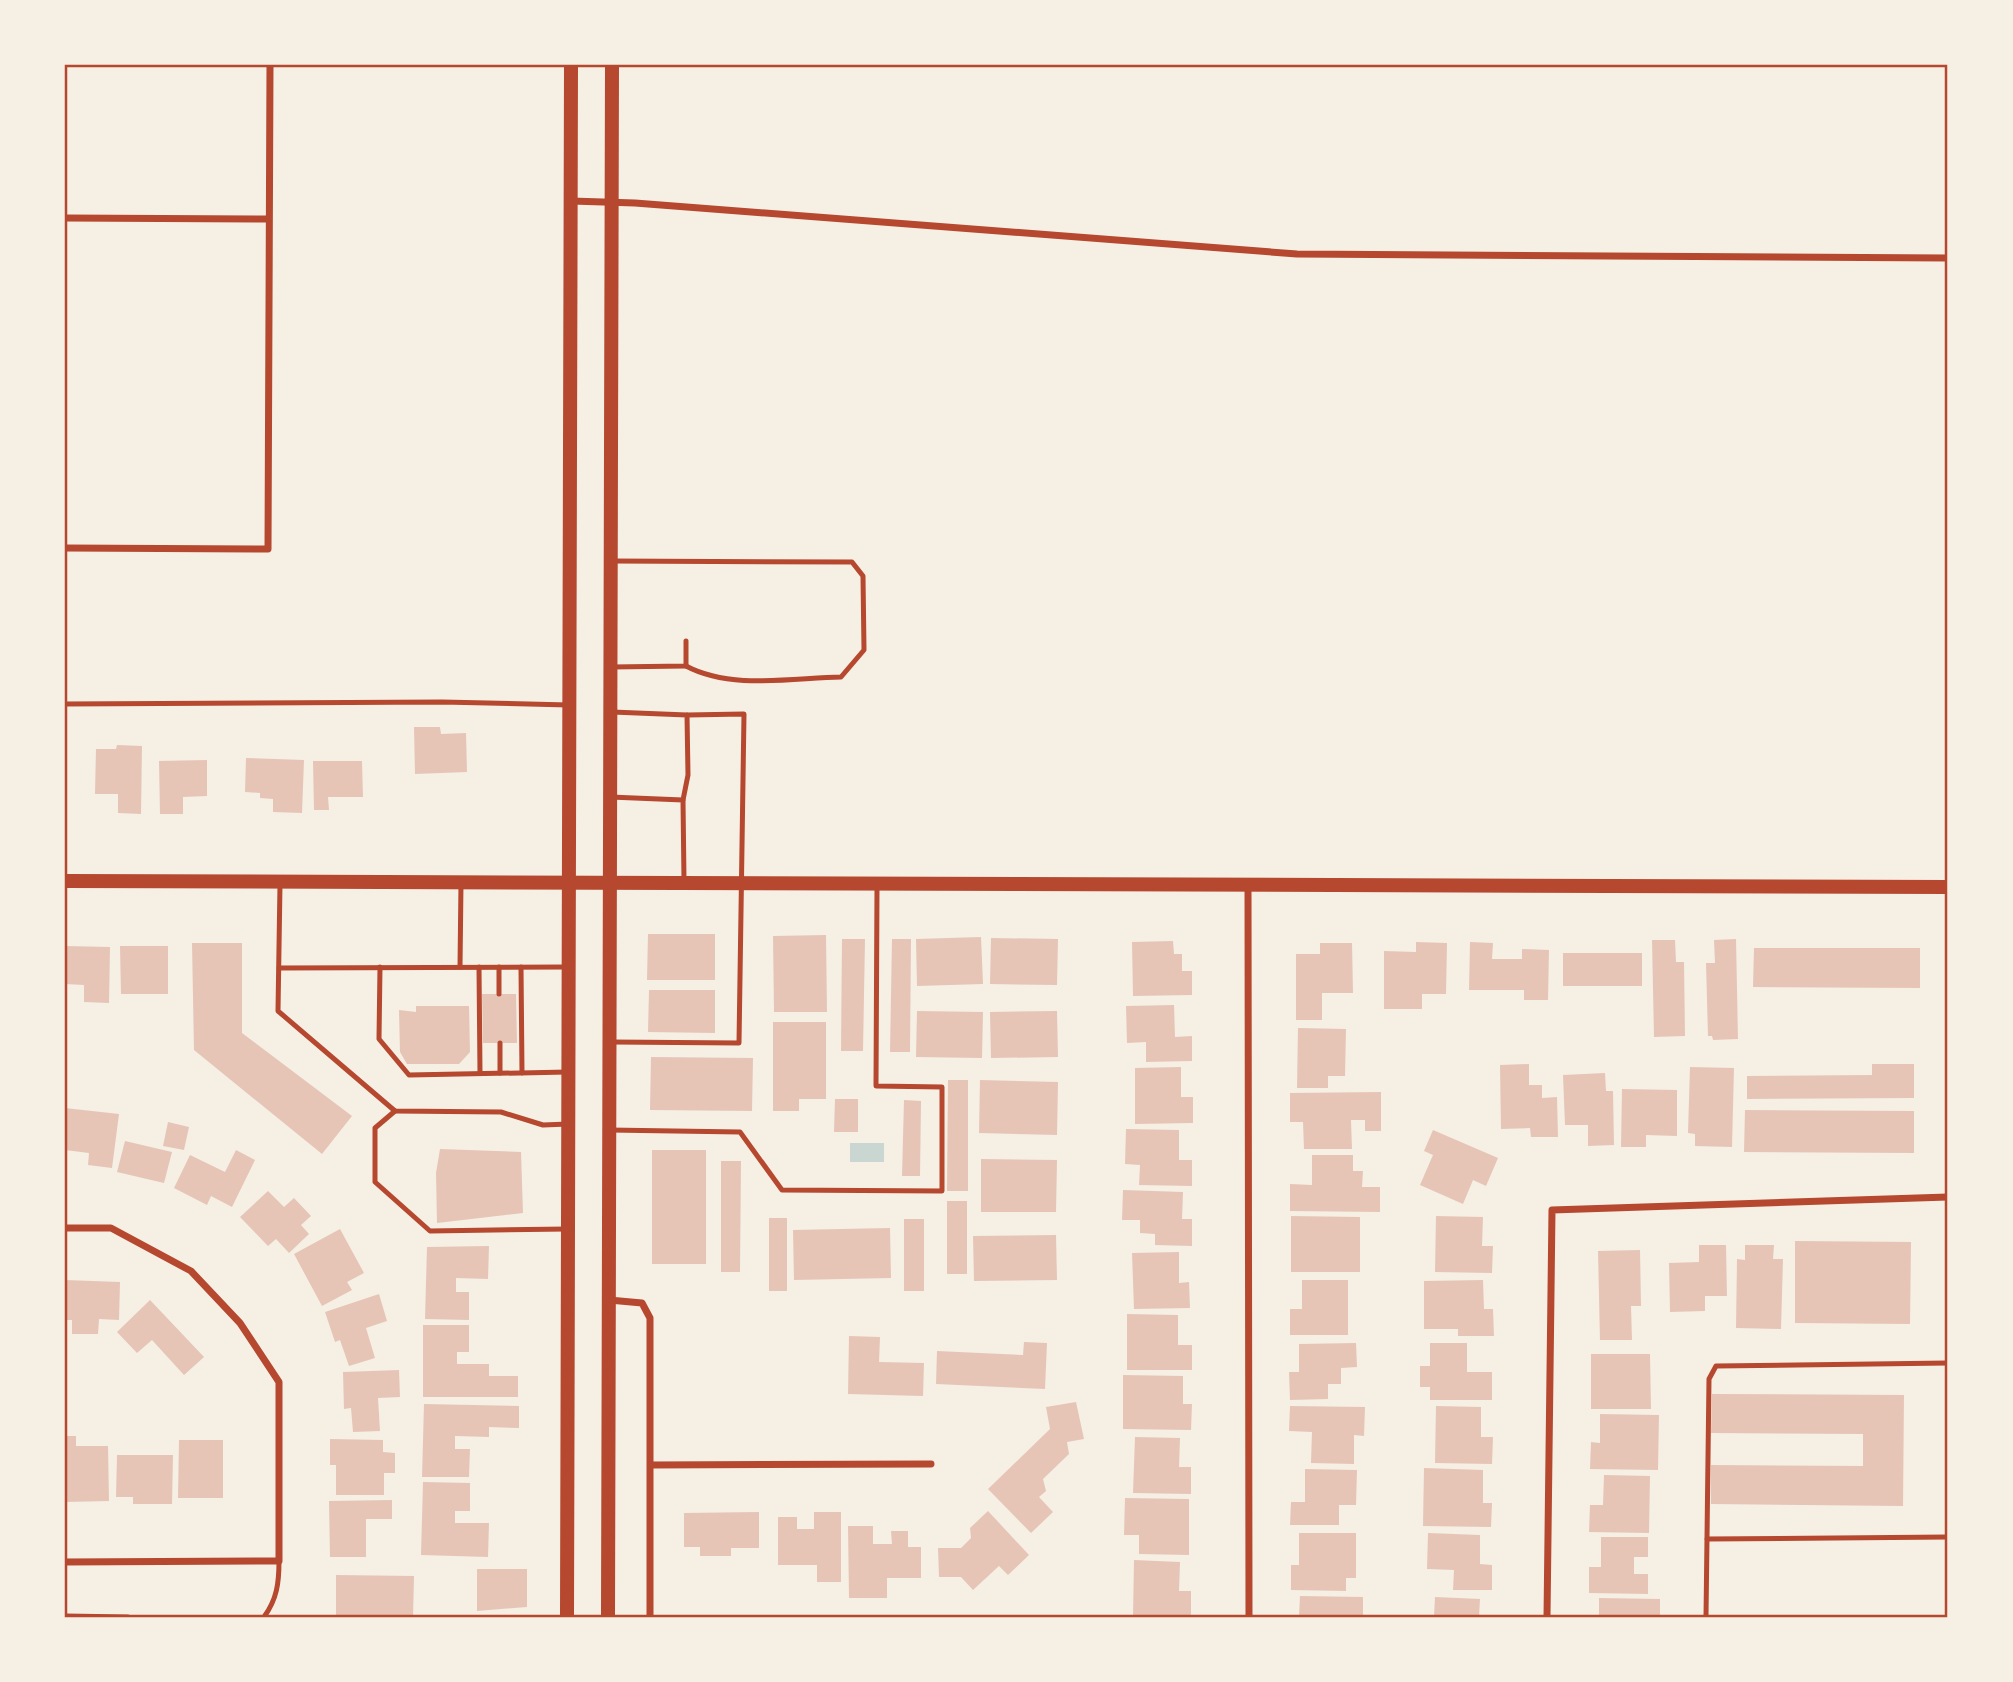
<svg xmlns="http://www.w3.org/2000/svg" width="2013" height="1682" font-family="'Varela Round',sans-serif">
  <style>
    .water { fill: #c9d6d2 }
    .building { fill: #e6c5b7 }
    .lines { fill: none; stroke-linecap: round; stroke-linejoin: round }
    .service { stroke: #b5482f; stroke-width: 5 }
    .minor { stroke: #b5482f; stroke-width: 7 }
    .secondary { stroke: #b5482f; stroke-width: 14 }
    .neatline { fill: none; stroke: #b5482f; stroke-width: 2.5 }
  </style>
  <rect width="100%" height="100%" fill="#f6efe4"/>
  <rect class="water" x="850" y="1143" width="34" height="19"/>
  <g class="building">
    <polygon points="414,727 440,727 441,734 466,733 467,772 415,774"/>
    <polygon points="117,745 142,746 141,814 118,813 118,794 95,794 96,749 116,749"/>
    <polygon points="246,758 304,760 302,813 273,812 273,799 260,798 260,793 245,792"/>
    <polygon points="207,760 207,796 183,797 183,814 160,814 159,761"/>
    <polygon points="313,761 362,761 363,797 328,797 329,810 314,810"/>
    <polygon points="648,934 715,934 715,980 647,980"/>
    <polygon points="826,935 827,1012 774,1012 773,936"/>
    <polygon points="981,937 983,984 917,986 916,939"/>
    <polygon points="991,938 1058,939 1057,985 990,984"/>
    <polygon points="842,939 865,939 863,1051 841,1051"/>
    <polygon points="892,939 911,939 910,1052 890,1052"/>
    <polygon points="1736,939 1738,1039 1713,1040 1712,1036 1708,1036 1706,963 1715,963 1714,940"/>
    <polygon points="1652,940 1675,940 1676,962 1684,962 1685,1036 1654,1037"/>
    <polygon points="1173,941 1174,954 1182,954 1182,971 1192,971 1192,995 1133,996 1132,942"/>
    <polygon points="1416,942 1447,943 1446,994 1422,994 1422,1009 1384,1009 1384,951 1416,952"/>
    <polygon points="1470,942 1493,943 1492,959 1522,959 1522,949 1549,950 1548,1000 1524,1000 1524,990 1469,990"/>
    <polygon points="192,943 242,943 242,1033 352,1116 322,1154 194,1050"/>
    <polygon points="1320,943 1352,943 1353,993 1322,993 1322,1020 1296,1020 1296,954 1320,954"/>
    <polygon points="65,946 110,947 109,1003 84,1002 84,985 65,984"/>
    <polygon points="120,946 168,946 168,994 121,994"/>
    <polygon points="1754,948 1920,948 1920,988 1753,987"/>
    <rect x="1563" y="953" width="79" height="33"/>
    <polygon points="649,990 715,990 715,1033 648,1032"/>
    <polygon points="482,994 516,994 517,1043 483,1043"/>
    <polygon points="1174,1005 1175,1037 1192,1036 1192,1061 1146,1062 1146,1042 1127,1043 1126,1006"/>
    <polygon points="416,1006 469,1006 470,1052 459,1064 407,1064 400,1052 399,1010 416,1012"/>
    <polygon points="917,1011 983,1012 982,1058 916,1057"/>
    <polygon points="1057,1011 1058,1057 991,1058 990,1012"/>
    <polygon points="773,1022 826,1022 826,1099 799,1099 799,1111 773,1111"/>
    <polygon points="1298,1028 1346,1029 1345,1076 1328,1076 1328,1088 1297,1088"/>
    <polygon points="651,1057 753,1058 752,1111 650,1110"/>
    <polygon points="1529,1064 1529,1085 1542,1085 1542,1098 1557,1097 1558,1137 1531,1137 1530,1128 1501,1129 1500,1065"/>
    <polygon points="1872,1064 1914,1064 1914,1098 1747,1099 1747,1076 1872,1075"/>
    <polygon points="1181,1067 1181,1097 1193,1097 1193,1123 1135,1124 1135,1068"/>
    <polygon points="1690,1067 1734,1068 1732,1147 1695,1146 1695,1134 1688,1133"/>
    <polygon points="1605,1073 1606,1091 1613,1091 1614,1145 1588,1146 1588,1125 1565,1125 1563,1075"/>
    <polygon points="948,1080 968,1080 968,1191 947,1191"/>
    <polygon points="980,1080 1058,1082 1057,1135 979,1133"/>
    <polygon points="1622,1089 1677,1090 1677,1136 1646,1135 1646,1147 1621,1147"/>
    <polygon points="1381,1092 1381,1131 1365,1131 1365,1120 1351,1120 1352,1149 1304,1149 1303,1122 1290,1122 1290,1093"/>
    <polygon points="835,1099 858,1099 858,1132 834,1132"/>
    <polygon points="904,1100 921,1101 920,1176 902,1176"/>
    <polygon points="65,1108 119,1114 112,1168 88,1165 89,1153 65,1150"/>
    <polygon points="1745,1110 1914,1111 1914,1153 1744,1152"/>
    <polygon points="168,1122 189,1127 184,1150 163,1146"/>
    <polygon points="1126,1129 1179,1130 1179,1160 1192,1160 1192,1186 1139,1185 1140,1165 1125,1164"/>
    <polygon points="1433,1130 1498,1158 1486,1186 1473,1180 1463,1204 1420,1185 1433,1155 1424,1151"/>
    <polygon points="125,1141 172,1152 164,1183 117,1172"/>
    <polygon points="440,1149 521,1152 523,1213 437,1223 436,1173"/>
    <polygon points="236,1150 255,1160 232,1207 211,1196 207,1205 174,1188 190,1155 225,1172"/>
    <rect x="652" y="1150" width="54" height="114"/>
    <polygon points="1312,1155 1353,1155 1353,1171 1363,1171 1362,1187 1380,1187 1380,1212 1290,1211 1290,1184 1312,1185"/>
    <polygon points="981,1159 1057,1160 1056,1212 981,1212"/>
    <polygon points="721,1161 741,1161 740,1272 721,1272"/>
    <polygon points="1123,1190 1183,1192 1182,1219 1192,1219 1192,1246 1155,1245 1155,1234 1140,1233 1140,1220 1122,1220"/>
    <polygon points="268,1191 284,1207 294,1198 311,1216 301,1225 309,1234 289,1253 276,1239 268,1246 240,1217"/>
    <rect x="947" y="1201" width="20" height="73"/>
    <polygon points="1291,1216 1360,1217 1360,1272 1291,1272"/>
    <polygon points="1436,1216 1483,1217 1482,1246 1493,1246 1492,1273 1435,1272"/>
    <rect x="769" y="1218" width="18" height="73"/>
    <rect x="904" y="1219" width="20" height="72"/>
    <polygon points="890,1228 891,1278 794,1280 793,1230"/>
    <polygon points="340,1229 364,1273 347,1282 352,1290 322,1306 294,1254"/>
    <polygon points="1056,1235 1057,1280 974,1281 973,1236"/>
    <polygon points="1795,1241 1911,1242 1910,1324 1795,1323"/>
    <polygon points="1699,1245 1726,1245 1727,1296 1705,1296 1705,1311 1670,1312 1669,1263 1699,1262"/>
    <polygon points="1745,1245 1774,1245 1773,1259 1783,1259 1781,1329 1736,1328 1737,1259 1745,1260"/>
    <polygon points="489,1246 488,1279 456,1278 456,1292 469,1292 469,1320 425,1319 427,1247"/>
    <polygon points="1640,1250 1641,1306 1631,1306 1632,1340 1600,1340 1598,1251"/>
    <polygon points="1179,1252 1179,1283 1189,1282 1190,1308 1134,1309 1132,1253"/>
    <polygon points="65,1280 120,1282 119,1320 99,1319 98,1334 72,1334 72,1320 65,1320"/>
    <polygon points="1302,1280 1348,1280 1348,1335 1290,1335 1290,1309 1302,1309"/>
    <polygon points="1483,1280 1484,1309 1493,1309 1494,1336 1458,1336 1458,1329 1424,1329 1424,1281"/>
    <polygon points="379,1294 387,1321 366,1328 375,1358 349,1366 340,1340 335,1342 325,1312"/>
    <polygon points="150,1300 204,1357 184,1375 152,1340 137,1353 117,1332"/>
    <polygon points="1127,1314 1178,1315 1178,1345 1192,1345 1192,1370 1127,1370"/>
    <polygon points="423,1325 469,1325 469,1352 457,1352 457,1364 489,1364 489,1376 518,1376 518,1397 423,1397"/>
    <polygon points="849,1336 880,1337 879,1362 924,1363 923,1396 848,1394"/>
    <polygon points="1024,1342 1047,1343 1045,1389 936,1384 937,1351 1023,1355"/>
    <polygon points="1356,1343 1357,1367 1341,1368 1341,1384 1328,1384 1328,1399 1290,1400 1289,1372 1299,1372 1299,1344"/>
    <polygon points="1430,1343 1467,1343 1467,1372 1492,1372 1492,1400 1430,1400 1430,1387 1420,1387 1420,1366 1430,1366"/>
    <polygon points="1591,1354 1650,1354 1651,1409 1591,1409"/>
    <polygon points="399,1370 400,1397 378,1398 380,1431 353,1432 351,1408 344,1409 343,1372"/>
    <polygon points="1123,1375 1183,1376 1183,1404 1192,1404 1191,1430 1123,1429"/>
    <polygon points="1712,1394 1904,1395 1903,1506 1711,1504 1711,1465 1863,1466 1863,1434 1711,1433"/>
    <polygon points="1076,1402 1084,1439 1067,1442 1069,1454 1043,1479 1046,1491 1039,1497 1053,1512 1031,1533 988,1489 1050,1429 1046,1407"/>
    <polygon points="424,1404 519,1406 519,1428 489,1427 489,1437 455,1436 455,1449 470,1449 469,1477 422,1477"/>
    <polygon points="1290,1406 1365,1407 1364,1436 1354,1435 1354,1464 1311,1463 1312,1432 1289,1431"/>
    <polygon points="1436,1406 1481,1407 1481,1437 1493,1437 1492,1464 1435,1463"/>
    <polygon points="1600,1414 1659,1415 1658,1470 1590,1469 1591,1442 1600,1443"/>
    <polygon points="65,1436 76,1436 76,1446 108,1446 109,1501 65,1502"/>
    <polygon points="1135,1437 1180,1438 1179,1467 1191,1467 1191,1494 1133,1493"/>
    <polygon points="330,1439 383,1440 383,1452 395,1453 395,1473 384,1473 384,1495 336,1495 336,1465 330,1465"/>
    <polygon points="179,1440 223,1440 223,1498 178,1498"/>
    <polygon points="117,1455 173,1455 172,1504 133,1504 133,1497 116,1497"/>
    <polygon points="1424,1468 1483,1470 1483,1503 1492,1503 1491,1527 1423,1526"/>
    <polygon points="1305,1469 1357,1470 1356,1505 1339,1505 1339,1525 1290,1525 1291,1502 1305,1502"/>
    <polygon points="1604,1475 1650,1476 1649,1533 1589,1532 1590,1505 1603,1505"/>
    <polygon points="423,1482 470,1483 470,1511 455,1511 455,1523 489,1523 488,1557 421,1555"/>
    <polygon points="1125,1498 1189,1499 1189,1555 1139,1554 1139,1535 1124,1535"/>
    <polygon points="392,1500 392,1519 366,1519 366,1557 330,1557 329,1501"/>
    <polygon points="988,1511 1029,1555 1008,1575 999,1566 973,1590 961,1577 939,1577 938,1548 961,1548 971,1538 970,1528"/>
    <polygon points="759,1512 759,1548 731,1548 731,1556 700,1556 700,1547 684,1547 684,1513"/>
    <polygon points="814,1512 841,1512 841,1582 817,1582 817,1565 778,1565 778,1517 797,1517 797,1529 814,1529"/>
    <polygon points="848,1526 873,1526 873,1544 892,1544 891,1531 908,1531 908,1547 921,1547 921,1578 887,1578 887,1598 849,1598"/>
    <polygon points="1299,1533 1356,1533 1356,1578 1346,1578 1346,1591 1291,1590 1291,1565 1299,1565"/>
    <polygon points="1428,1533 1480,1535 1480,1564 1492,1565 1492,1590 1453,1590 1454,1570 1427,1569"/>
    <polygon points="1601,1537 1648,1537 1648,1557 1634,1557 1634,1574 1648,1574 1648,1594 1589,1593 1589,1567 1601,1567"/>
    <polygon points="1134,1560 1180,1562 1179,1591 1191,1591 1191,1617 1133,1617"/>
    <polygon points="477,1569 527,1569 527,1607 477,1611"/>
    <polygon points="336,1575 414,1576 413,1617 336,1617"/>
    <polygon points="1300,1596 1363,1597 1363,1617 1299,1617"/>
    <polygon points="1435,1597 1480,1599 1479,1617 1434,1617"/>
    <polygon points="1599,1598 1660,1599 1660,1617 1599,1617"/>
  </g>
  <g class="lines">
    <g class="service">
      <path d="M611,561L852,562L863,576L864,650L841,677C792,678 731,690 686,666"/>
      <polyline points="611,667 686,666 686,641"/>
      <polyline points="65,704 442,702 569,705"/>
      <polyline points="612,712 687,715 688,775 683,800"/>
      <polyline points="610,797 683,800 684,881"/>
      <polyline points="280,884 278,1011 395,1111 501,1112 543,1125 568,1124"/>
      <polyline points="380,967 379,1039 409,1075 568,1072"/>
      <polyline points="460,967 461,883"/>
      <polyline points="479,967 480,1073"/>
      <polyline points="499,967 499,994"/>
      <polyline points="521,967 522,1073"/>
      <polyline points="279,968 566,967"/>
      <polyline points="612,1042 739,1043 744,714 687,715"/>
      <polyline points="500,1043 500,1073"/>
      <polyline points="395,1111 375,1128 375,1182 430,1231 567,1229"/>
      <polyline points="609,1130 740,1132 782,1190 942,1191 942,1087 876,1086 877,886"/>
      <polyline points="1707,1539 1948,1537"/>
      <polyline points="65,1616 128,1617"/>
      <path d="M264,1617C277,1599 279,1583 279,1561"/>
      <polyline points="1706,1617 1709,1379 1716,1366 1948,1363"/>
    </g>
    <g class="minor">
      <polyline points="571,201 635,203 1297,254 1948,258"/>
      <polyline points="65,218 268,219"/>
      <polyline points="65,548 268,549 270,65"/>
      <polyline points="1248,884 1249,1617"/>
      <polyline points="65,1228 111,1228 191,1271 240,1323 279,1382 279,1561 65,1562"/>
      <polyline points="609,1300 642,1303 650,1318 650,1617"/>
      <polyline points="651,1465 931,1464"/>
      <polyline points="1547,1617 1552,1210 1948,1197"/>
    </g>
    <g class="secondary">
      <polyline points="65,881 1948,887"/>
      <polyline points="567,1617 571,65"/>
      <polyline points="608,1617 612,65"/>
    </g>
  </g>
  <rect width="2013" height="1682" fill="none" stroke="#f6efe4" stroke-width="133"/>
  <rect x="66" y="66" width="1880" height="1550" class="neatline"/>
</svg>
